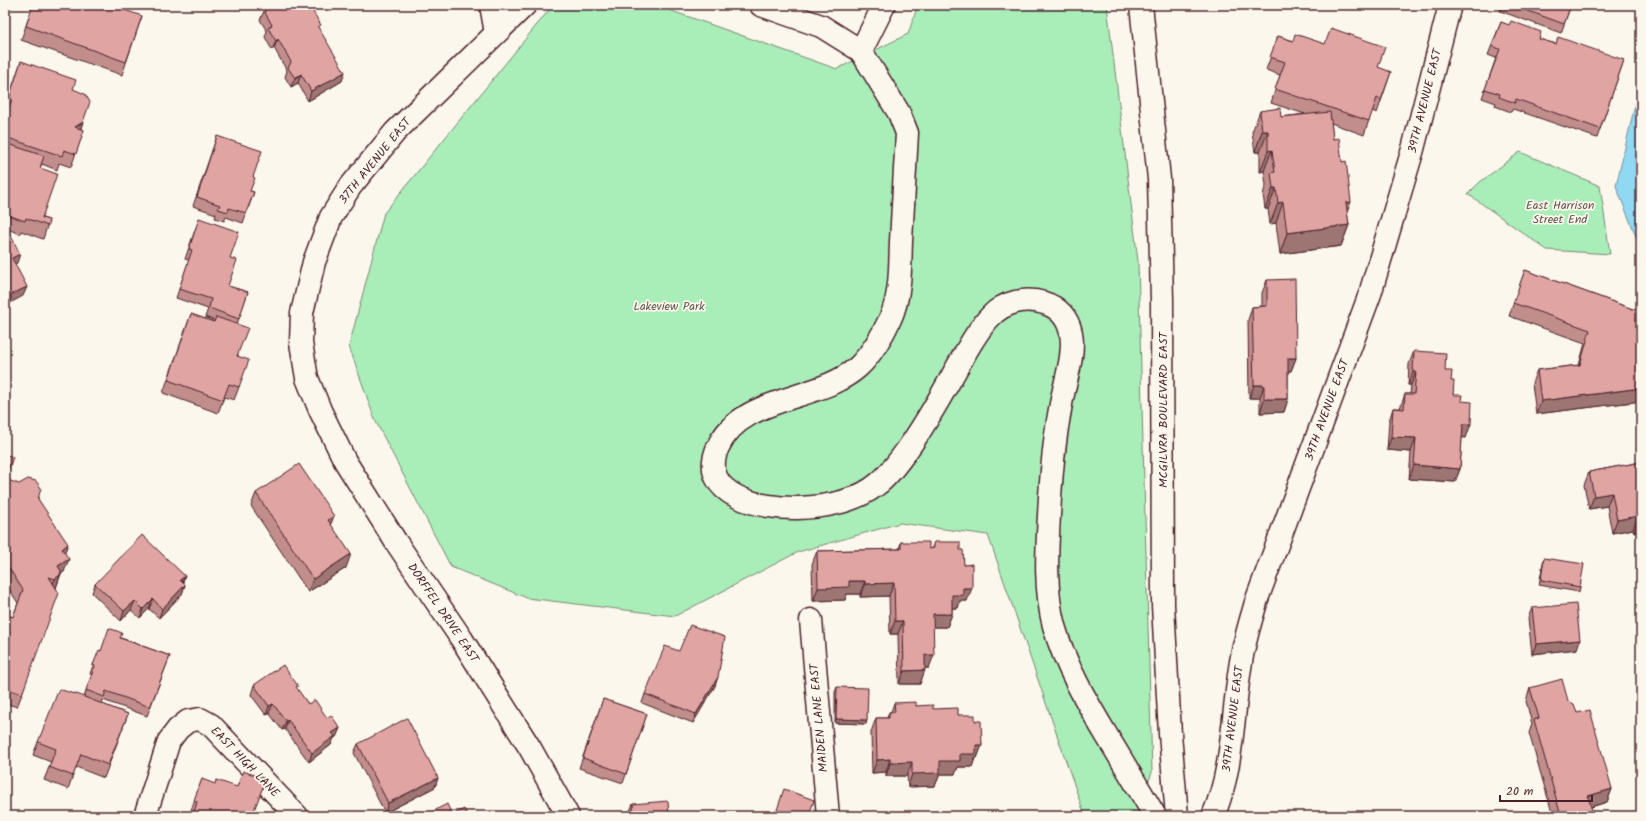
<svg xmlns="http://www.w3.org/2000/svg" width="1646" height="821" font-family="Kalam,sans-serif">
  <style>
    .green { fill: #a9eeb9; stroke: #7a8672 }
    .water { fill: #91d8f2; stroke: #758ea2 }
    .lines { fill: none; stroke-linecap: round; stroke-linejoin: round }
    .minor-casing { stroke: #4a1f2b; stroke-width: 25 }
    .major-casing { stroke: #4a1f2b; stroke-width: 25 }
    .minor { stroke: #fbf7ec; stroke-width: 22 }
    .major { stroke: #fbf7ec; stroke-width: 22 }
    .wall { fill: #c18e8c; stroke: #4a1f2b }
    .shaded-wall { fill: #9d7472; stroke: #4a1f2b }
    .building { fill: #e0a5a3; stroke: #4a1f2b }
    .labels { text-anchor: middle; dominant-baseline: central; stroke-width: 3.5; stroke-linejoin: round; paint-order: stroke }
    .street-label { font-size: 12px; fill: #4a1f2b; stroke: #fbf7ec }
    .park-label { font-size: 12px; fill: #62534e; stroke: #fbf7ec }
  </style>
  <rect width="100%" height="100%" fill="#fbf7ec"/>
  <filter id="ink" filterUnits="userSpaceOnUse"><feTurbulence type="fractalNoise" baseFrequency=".025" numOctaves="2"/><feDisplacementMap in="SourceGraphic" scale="8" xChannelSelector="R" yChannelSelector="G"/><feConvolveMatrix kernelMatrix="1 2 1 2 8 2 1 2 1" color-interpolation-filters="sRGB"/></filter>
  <g filter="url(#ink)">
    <g class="green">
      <polygon points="553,5 655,5 837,69 908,34 918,5 1107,5 1138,261 1152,772 1137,816 1085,816 988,535 900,523 798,552 675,616 527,598 451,567 375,420 349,346 384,213"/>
      <polygon points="1520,152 1600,186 1610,254 1547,250 1468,194 1480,182"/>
    </g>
    <polygon class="water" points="1641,79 1641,249 1616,186"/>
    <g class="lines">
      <defs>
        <g id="minor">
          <polyline points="491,5 496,33"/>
          <polyline points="525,5 395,132 350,187 331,217 314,262 302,313 301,343 307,378 320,410 345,461 396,542 461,638 530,748 568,816"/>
          <polyline points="1141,5 1159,179 1162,300 1163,605 1170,734 1177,816"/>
          <polyline points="861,51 884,5"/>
          <polyline points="811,620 828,816"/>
          <polyline points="145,816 169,741 178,729 188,721 200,719 211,725 297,816"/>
          <path d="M1213,816C1234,768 1232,713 1241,662C1244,641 1251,620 1257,599L1370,294L1413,149L1450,5"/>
        </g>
        <path id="major" d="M761,5L821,26L861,51L899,113L907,133C905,169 903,205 901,241C900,267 901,296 890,319C883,335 870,356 858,367C819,402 741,395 718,447C696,497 764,509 798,508C825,507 858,501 879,483C890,474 899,461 907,450C927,422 942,394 959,364C968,348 978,329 991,316C1004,302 1026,297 1044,303C1058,307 1068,318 1071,333C1075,355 1065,381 1061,404C1055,435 1052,465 1050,497C1048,539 1043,584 1054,626C1065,665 1086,701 1107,736C1123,762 1139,789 1155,816"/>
      </defs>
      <use href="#minor" class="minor-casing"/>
      <use href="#major" class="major-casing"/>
      <use href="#minor" class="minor"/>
      <use href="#major" class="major"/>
    </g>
    <g class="wall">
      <polygon points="33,5 142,16 122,75 21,40"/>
      <polygon points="1502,5 1571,5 1561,33 1500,11"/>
      <polygon points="264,11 319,29 342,81 308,101 298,83 291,87 285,77 287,71 274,48 272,50 265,37 267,31 260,20"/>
      <polygon points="1501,22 1539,39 1556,44 1624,60 1597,138 1513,109 1511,112 1495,106 1496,103 1482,98 1496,58 1488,55"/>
      <polygon points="1278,36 1391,72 1377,113 1372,111 1364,135 1331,123 1333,139 1347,212 1349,225 1341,246 1280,254 1276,223 1270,224 1268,209 1265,209 1263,194 1266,185 1264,171 1260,172 1260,152 1255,152 1252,132 1260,111 1281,117 1305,114 1271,103 1280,75 1266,70"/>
      <polygon points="21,61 73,89 81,129 84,130 71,167 59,163 57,170 42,164 40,168 42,218 49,220 43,239 21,231 20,234 5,228 5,112 7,113 7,112 5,111 5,109"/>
      <polygon points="217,136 253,177 250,191 254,192 243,223 226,217 224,221 215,218 216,214 193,206"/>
      <polygon points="196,227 230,258 228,286 248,292 237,324 239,387 234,400 224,397 218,413 163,393 191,314 214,322 215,321 205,317 208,309 176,298 189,260 185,259"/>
      <polygon points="1525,270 1641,312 1641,401 1536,414 1532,383 1537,370 1579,365 1585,343 1509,316"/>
      <polygon points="1267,280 1296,358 1291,371 1288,371 1288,399 1284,412 1260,413 1260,398 1249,398 1248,320 1252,307 1262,306 1262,293"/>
      <polygon points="1414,351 1445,371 1451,381 1453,395 1461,401 1466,438 1462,437 1460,469 1455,482 1409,479 1411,452 1387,450 1389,421 1393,408 1400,408 1405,394 1410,394 1411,385 1408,385 1409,364"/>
      <polygon points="5,454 5,479 38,499 65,553 64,572 61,574 56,588 22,694 17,707 5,703 5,614 13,617 18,603 5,583"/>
      <polygon points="1641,462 1641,536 1640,531 1634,532 1633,529 1612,533 1607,506 1589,509 1584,485 1589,472"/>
      <polygon points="256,493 331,524 346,568 308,592 251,506"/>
      <polygon points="901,542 929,549 931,549 934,542 960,550 964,565 967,601 960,601 958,608 952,608 952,614 947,627 933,627 929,668 925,668 920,684 899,684 898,634 890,634 889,596 860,597 860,594 847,594 845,600 813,601 812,564 817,551 899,549"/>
      <polygon points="1544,558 1580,587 1579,592 1539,585 1543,563"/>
      <polygon points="185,576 183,582 185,585 182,594 159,618 149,609 140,618 131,610 121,621 92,593 95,584"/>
      <polygon points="1532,608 1577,649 1532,654 1528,618"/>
      <polygon points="121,638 170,656 147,716 103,700 102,704 128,714 104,778 76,767 68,789 44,780 51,762 33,755 38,742 74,694 84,697 92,675 90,674 93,665 101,651"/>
      <polygon points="254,685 297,689 308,704 327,718 340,728 336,737 334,738 331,745 309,762 285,729 282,730 269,713 266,715 251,695"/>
      <polygon points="715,686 693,723 642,703 645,694"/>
      <polygon points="837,687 867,720 866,724 835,723 835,692"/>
      <polygon points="1530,688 1568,701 1577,713 1612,789 1607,802 1591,807 1592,816 1553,816 1529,733 1532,724 1526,701"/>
      <polygon points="603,699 647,714 623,783 579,768"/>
      <polygon points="894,703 916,706 933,709 958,715 975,721 982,745 977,758 975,758 972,767 958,767 955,774 940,774 935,786 908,787 907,776 886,776 886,772 872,773 871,732 876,718 887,718 889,712 891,712"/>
      <polygon points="358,744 438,778 435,787 385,813 354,753"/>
      <polygon points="202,779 253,813 193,815 190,813"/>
      <polygon points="633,804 669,815 680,816 630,816 629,813"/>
    </g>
    <g class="shaded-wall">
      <polygon points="278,39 274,48 272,50 276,41"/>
      <polygon points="345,72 342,81 308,101 311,91"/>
      <polygon points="301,74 298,83 291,87 295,78"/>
      <polygon points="83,122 79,135 75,127"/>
      <polygon points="1262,131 1268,131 1260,152 1255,152"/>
      <polygon points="1272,150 1264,171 1260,172 1268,151"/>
      <polygon points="1273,188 1276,188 1268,209 1265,209"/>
      <polygon points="1283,202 1276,223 1270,224 1278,203"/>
      <polygon points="1351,202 1343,223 1346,203"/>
      <polygon points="1349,225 1341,246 1280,254 1287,233"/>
      <polygon points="20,254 17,263 9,268 12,258"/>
      <polygon points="27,287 23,296 10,303 8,307 5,309 5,301 10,295"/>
      <polygon points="1288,358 1296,358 1291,371 1283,371"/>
      <polygon points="1413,372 1416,372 1411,385 1408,385"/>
      <polygon points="1254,385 1264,385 1260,398 1249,398"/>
      <polygon points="1641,388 1641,401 1536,414 1541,401"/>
      <polygon points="1264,399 1288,399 1284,412 1260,413"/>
      <polygon points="1463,424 1471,424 1466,438 1458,437"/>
      <polygon points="1391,437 1416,438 1411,452 1387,450"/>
      <polygon points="1414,465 1460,469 1455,482 1409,479"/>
      <polygon points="1612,493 1607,506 1589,509 1594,496"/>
      <polygon points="334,516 329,529 328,520"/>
      <polygon points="1638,516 1633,529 1612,533 1617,520"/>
      <polygon points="1641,518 1641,528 1640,531 1634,532 1638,519"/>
      <polygon points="68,544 63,557 62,549"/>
      <polygon points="351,554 346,568 308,592 313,579"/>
      <polygon points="69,559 64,572 53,579 58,566"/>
      <polygon points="60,575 56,588 50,592 55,579"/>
      <polygon points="185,576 181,585 180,580"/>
      <polygon points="849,581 865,581 860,594 847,594 845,600 813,601 818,588"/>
      <polygon points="894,583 889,596 860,597 865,584"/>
      <polygon points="185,585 182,594 159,618 162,609"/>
      <polygon points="963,588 972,588 967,601 960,601 958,608 947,608 952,595"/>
      <polygon points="153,599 149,609 140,618 143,609"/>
      <polygon points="135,601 131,610 121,621 124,611"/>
      <polygon points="933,614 952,614 947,627 928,627"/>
      <polygon points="895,621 903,621 898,634 890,634"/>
      <polygon points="1580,640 1577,649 1532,654 1536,644"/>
      <polygon points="925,655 934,655 929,668 920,668"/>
      <polygon points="925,670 920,684 899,684 904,671"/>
      <polygon points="718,677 715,686 693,723 696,714"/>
      <polygon points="273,704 269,713 266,715 269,706"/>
      <polygon points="836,719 867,720 866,724 835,723"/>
      <polygon points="288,720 285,729 282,730 286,721"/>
      <polygon points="340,728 336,737 334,738 331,745 309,762 312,753 332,733"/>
      <polygon points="976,745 982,745 977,758 975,758 972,767 958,767 955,774 940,774 935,786 908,787 912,774 940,761 960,754"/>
      <polygon points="890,759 886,772 872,773 877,760"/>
      <polygon points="912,762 907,776 886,776 890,763"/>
      <polygon points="438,778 435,787 385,813 388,803"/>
      <polygon points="1612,789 1607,802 1583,809 1588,796"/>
      <polygon points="1593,814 1592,816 1584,816"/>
    </g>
    <g class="building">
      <polygon points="33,5 110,5 142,16 126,62 26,26"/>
      <polygon points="273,5 309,5 321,25 318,27 345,72 311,91 301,74 295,78 288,68 291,62 278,39 276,41 268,28 272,25 264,11"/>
      <polygon points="1512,5 1571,5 1564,24"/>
      <polygon points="1511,21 1541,32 1539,39 1556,44 1558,37 1624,60 1600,129 1516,99 1515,103 1499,97 1500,94 1485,89 1500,49 1492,46 1501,22 1509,25"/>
      <polygon points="1331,28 1385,47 1378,67 1391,72 1381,100 1377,98 1369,121 1275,89 1285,62 1270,57 1278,36 1293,41 1295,34 1325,44"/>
      <polygon points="21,61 76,80 73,89 85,94 90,102 83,122 75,127 84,130 76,154 64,150 62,156 5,137 5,112 7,113 12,99 9,98"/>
      <polygon points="1280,108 1281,117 1330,112 1333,139 1339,138 1342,162 1346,161 1351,202 1346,203 1349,225 1287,233 1283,202 1278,203 1276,188 1273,188 1271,173 1275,172 1272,150 1268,151 1268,131 1262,131 1260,111"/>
      <polygon points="217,136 262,151 253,177 255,178 250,191 254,192 246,213 229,208 228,212 218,209 220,205 197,197"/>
      <polygon points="5,143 44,156 40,168 57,174 42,218 49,220 48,226 26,218 25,221 5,214"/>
      <polygon points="199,218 239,232 230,258 237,260 228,286 248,292 239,319 209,308 211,299 179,289 192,250 189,249"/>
      <polygon points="8,230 20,254 12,258 27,287 10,295 12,298 5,301 5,231"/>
      <polygon points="1525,270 1641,312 1641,388 1541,401 1537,370 1580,365 1590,330 1513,303"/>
      <polygon points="1295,279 1296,358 1288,358 1288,399 1264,399 1264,385 1254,385 1252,307 1267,306 1267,280"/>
      <polygon points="191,314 214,322 216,317 248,328 237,356 249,360 239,387 229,384 223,400 168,380"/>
      <polygon points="1414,351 1446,353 1445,371 1452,371 1451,381 1454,381 1453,395 1462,395 1461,401 1472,402 1471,424 1463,424 1460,469 1414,465 1416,438 1391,437 1393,408 1404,409 1405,394 1414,394 1416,372 1413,372"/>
      <polygon points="5,454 13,457 5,479 19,484 28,479 36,481 41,488 38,499 68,544 62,549 69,559 58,566 61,571 60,575 55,579 49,577 59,593 22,694 5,688 5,614 13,617 23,590 5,562"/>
      <polygon points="1641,462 1641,518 1638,519 1638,516 1617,520 1612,493 1594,496 1589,472"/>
      <polygon points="299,464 334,516 328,520 351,554 313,579 256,493"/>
      <polygon points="142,535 185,576 180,580 185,585 162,609 153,599 143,609 135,601 124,611 95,584"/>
      <polygon points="901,542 929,542 929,549 934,548 934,542 960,542 960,550 963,550 964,565 972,564 972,588 963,588 963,595 952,595 952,614 933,614 934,655 925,655 925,670 904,671 903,621 895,621 894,583 865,584 865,581 849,581 849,587 818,588 817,551 901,549"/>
      <polygon points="1544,558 1584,564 1580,587 1541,580"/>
      <polygon points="1576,604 1580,640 1536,644 1532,608"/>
      <polygon points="690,625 725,637 718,677 696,714 645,694 665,646 679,651"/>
      <polygon points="109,628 122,633 120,638 170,656 150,707 106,691 104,697 86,690 95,666 93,665 99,650 101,651"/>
      <polygon points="283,665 298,686 296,687 308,704 315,700 327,718 331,715 340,728 332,733 335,736 312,753 288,720 286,721 273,704 269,706 254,685"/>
      <polygon points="1562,679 1568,701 1574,704 1577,713 1590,710 1612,789 1588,796 1593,814 1584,816 1561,816 1534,720 1539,718 1530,688"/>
      <polygon points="837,687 868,688 867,720 836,719"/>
      <polygon points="59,689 74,694 74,693 128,714 108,765 81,754 73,776 49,767 56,749 38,742"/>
      <polygon points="603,699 647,714 626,774 583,758"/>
      <polygon points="916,702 916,706 933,705 933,709 958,708 958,715 975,715 975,721 981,721 982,745 976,745 976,754 960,754 960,761 940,761 940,773 912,774 912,762 890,763 890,759 877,760 876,718 889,718 889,712 895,712 894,703"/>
      <polygon points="407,718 438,778 388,803 358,744"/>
      <polygon points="243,771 266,779 253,813 260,815 259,816 193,816 197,802 194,800 202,779 215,784 216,780 237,787"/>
      <polygon points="784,789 814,800 809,816 775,816"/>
      <polygon points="668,801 669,815 680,814 680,816 634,816 633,804"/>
      <polygon points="447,804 452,815 464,809 468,816 424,816"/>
    </g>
  </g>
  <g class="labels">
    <g class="street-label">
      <text transform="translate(1425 101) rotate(-76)">39TH AVENUE EAST</text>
      <text transform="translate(375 161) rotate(-51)">37TH AVENUE EAST</text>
      <text transform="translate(1163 410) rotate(-90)">MCGILVRA BOULEVARD EAST</text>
      <text transform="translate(1327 410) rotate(-70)">39TH AVENUE EAST</text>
      <text transform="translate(443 613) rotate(56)">DORFFEL DRIVE EAST</text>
      <text transform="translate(819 718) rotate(-95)">MAIDEN LANE EAST</text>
      <text transform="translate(1233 719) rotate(-83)">39TH AVENUE EAST</text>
      <text transform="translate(245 762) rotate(46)">EAST HIGH LANE</text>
    </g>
    <g class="park-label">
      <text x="1560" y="205">East Harrison<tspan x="1560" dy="14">Street End</tspan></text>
      <text x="669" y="306">Lakeview Park</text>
    </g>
  </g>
  <rect width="1646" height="821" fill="none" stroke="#fbf7ec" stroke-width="20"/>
  <rect x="10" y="10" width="1626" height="801" fill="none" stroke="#4a1f2b" stroke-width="1.5" filter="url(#ink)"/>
  <path d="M1500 795v6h92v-6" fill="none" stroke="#4a1f2b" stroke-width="2"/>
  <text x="1506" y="795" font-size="12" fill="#4a1f2b" stroke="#fbf7ec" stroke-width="3" paint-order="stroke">20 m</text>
</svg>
